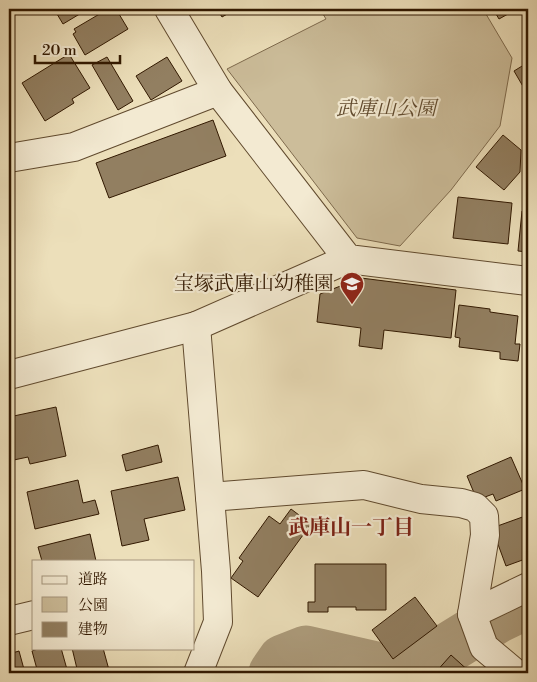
<svg xmlns="http://www.w3.org/2000/svg" width="537" height="682" font-family="'Libre Bodoni','Noto Serif JP',serif">
  <style>
    .green { fill: #ccbd9a; stroke: #7e6a4d }
    .lines { fill: none; stroke-linecap: round; stroke-linejoin: round }
    .river { stroke: #ac9b7b; stroke-width: 51 }
    .building { fill: #927f61; stroke: #311800 }
    .minor-casing { stroke: #604a2e; stroke-width: 30 }
    .minor { stroke: #f3ead2; stroke-width: 28 }
    .labels { text-anchor: middle; dominant-baseline: central; stroke-width: 4.5; stroke-linejoin: round; paint-order: stroke }
    .park-label { font-size: 20px; font-style: italic; fill: #604a2e; stroke: #f3ead2 }
    .poi-label { font-size: 20px; fill: #311800; stroke: #f3ead2; text-anchor: end }
    .neighbourhood-label { font-size: 21px; font-weight: bold; fill: #7a1f14; stroke: #f3ead2 }
  </style>
  <rect width="100%" height="100%" fill="#ecdfba"/>
  <filter id="stains"><feTurbulence type="fractalNoise" baseFrequency=".004" numOctaves="4"/><feColorMatrix values="0 0 0 0 .2 0 0 0 0 .09 0 0 0 0 .02 0 0 0 .5 -.17"/></filter>
  <radialGradient id="worn" r=".72"><stop offset=".6" stop-color="#630" stop-opacity="0"/><stop offset="1" stop-color="#630" stop-opacity=".3"/></radialGradient>
  <polygon class="green" points="320,9 483,9 512,58 500,126 451,190 400,246 357,238 227,69 326,19"/>
  <g class="lines">
    <polyline class="river" points="274,673 283,660 306,651 394,671 424,663 497,618 528,603"/>
  </g>
  <g class="building">
    <polygon points="54,9 88,9 63,24"/>
    <polygon points="108,9 116,9 128,29 85,55 73,34 76,32 74,29"/>
    <polygon points="217,9 236,9 222,17"/>
    <polygon points="493,9 517,9 499,19"/>
    <polygon points="69,54 90,88 72,99 74,103 45,121 22,83"/>
    <polygon points="528,56 528,95 514,71 527,63 523,58"/>
    <polygon points="107,57 133,101 118,110 92,65"/>
    <polygon points="167,57 182,81 151,100 136,76"/>
    <polygon points="213,120 226,156 109,198 96,163"/>
    <polygon points="503,135 521,150 520,172 504,190 476,167"/>
    <polygon points="458,197 512,203 508,244 453,238"/>
    <polygon points="522,211 528,212 528,252 518,251"/>
    <polygon points="361,278 456,290 451,338 384,330 382,349 359,346 361,328 317,322 320,294"/>
    <polygon points="459,305 490,309 490,312 518,316 515,344 520,344 518,361 500,359 500,352 459,347 460,338 455,337"/>
    <polygon points="56,407 66,456 30,464 28,457 9,461 9,417"/>
    <polygon points="158,445 162,462 126,471 122,455"/>
    <polygon points="511,457 525,489 496,501 493,494 477,500 467,476"/>
    <polygon points="178,477 185,510 144,519 149,540 122,546 111,491"/>
    <polygon points="78,480 83,503 95,500 99,514 35,529 27,492"/>
    <polygon points="291,509 311,524 258,597 231,578 243,561 239,558 269,516 280,524"/>
    <polygon points="528,515 528,558 506,566 492,528"/>
    <polygon points="90,534 96,561 42,561 38,547"/>
    <polygon points="315,564 386,564 386,610 356,610 356,607 328,607 328,612 308,612 308,602 315,602"/>
    <polygon points="415,597 437,626 393,659 372,630"/>
    <polygon points="41,648 61,648 68,673 38,673 32,651"/>
    <polygon points="72,648 103,648 109,670 96,673 78,673"/>
    <polygon points="19,651 25,673 9,673 9,654"/>
    <polygon points="451,655 471,673 435,673"/>
  </g>
  <g class="lines">
    <defs>
      <g id="minor">
        <polyline points="169,9 218,91 348,259 528,281"/>
        <polyline points="9,158 74,147 218,91"/>
        <polyline points="196,326 216,571 218,622 198,673"/>
        <polyline points="9,375 196,326 348,259"/>
        <polyline points="210,497 364,485 421,499 461,503 475,507 484,516 485,535 472,614 484,647 515,673"/>
        <polyline points="472,614 528,587"/>
        <polyline points="9,621 34,615"/>
      </g>
    </defs>
    <use href="#minor" class="minor-casing"/>
    <use href="#minor" class="minor"/>
  </g>
  <defs>
    <symbol id="school-pin" viewBox="-11 -11 22 30"><path d="M0 17L-7.5 6A9.5 9.5 0 1 1 7.5 6Z" fill="#8f2418" stroke="#f3ead2"/><path d="M0-5L7-2L0 1L-7-2ZM-4 1L0 2.5L4 1V4Q0 6-4 4Z" fill="#fff"/></symbol>
  </defs>
  <g fill-rule="evenodd">
    <use href="#school-pin" x="338" y="270" width="28" height="38"/>
  </g>
  <g class="labels">
    <g class="park-label">
      <text x="386" y="109">武庫山公園</text>
    </g>
    <g class="poi-label">
      <text x="334" y="284">宝塚武庫山幼稚園</text>
    </g>
    <g class="neighbourhood-label">
      <text x="351" y="528">武庫山一丁目</text>
    </g>
  </g>
  <rect width="537" height="682" fill="none" stroke="#ecdfba" stroke-width="30"/>
  <rect x="10" y="10" width="517" height="662" fill="none" stroke="#311800" stroke-width="2.5"/>
  <rect x="15" y="15" width="507" height="652" fill="none" stroke="#311800"/>
  <rect x="32" y="560" width="162" height="90" fill="#f3ead2" stroke="#a5967e"/>
  <rect x="42" y="576" width="25" height="8" fill="#f3ead2" stroke="#a5967e"/>
  <text x="78" y="584" font-size="15" fill="#311800">道路</text>
  <rect x="42" y="597" width="25" height="15" fill="#ccbd9a" stroke="#a5967e"/>
  <text x="78" y="610" font-size="15" fill="#311800">公園</text>
  <rect x="42" y="622" width="25" height="15" fill="#927f61" stroke="#a5967e"/>
  <text x="78" y="634" font-size="15" fill="#311800">建物</text>
  <path d="M35 55v8h85v-8" fill="none" stroke="#311800" stroke-width="2.5"/>
  <text x="42" y="55" font-size="15" fill="#311800" stroke="#f3ead2" stroke-width="4" paint-order="stroke">20 m</text>
  <rect width="100%" height="100%" filter="url(#stains)"/>
  <rect width="100%" height="100%" fill="url(#worn)"/>
</svg>
